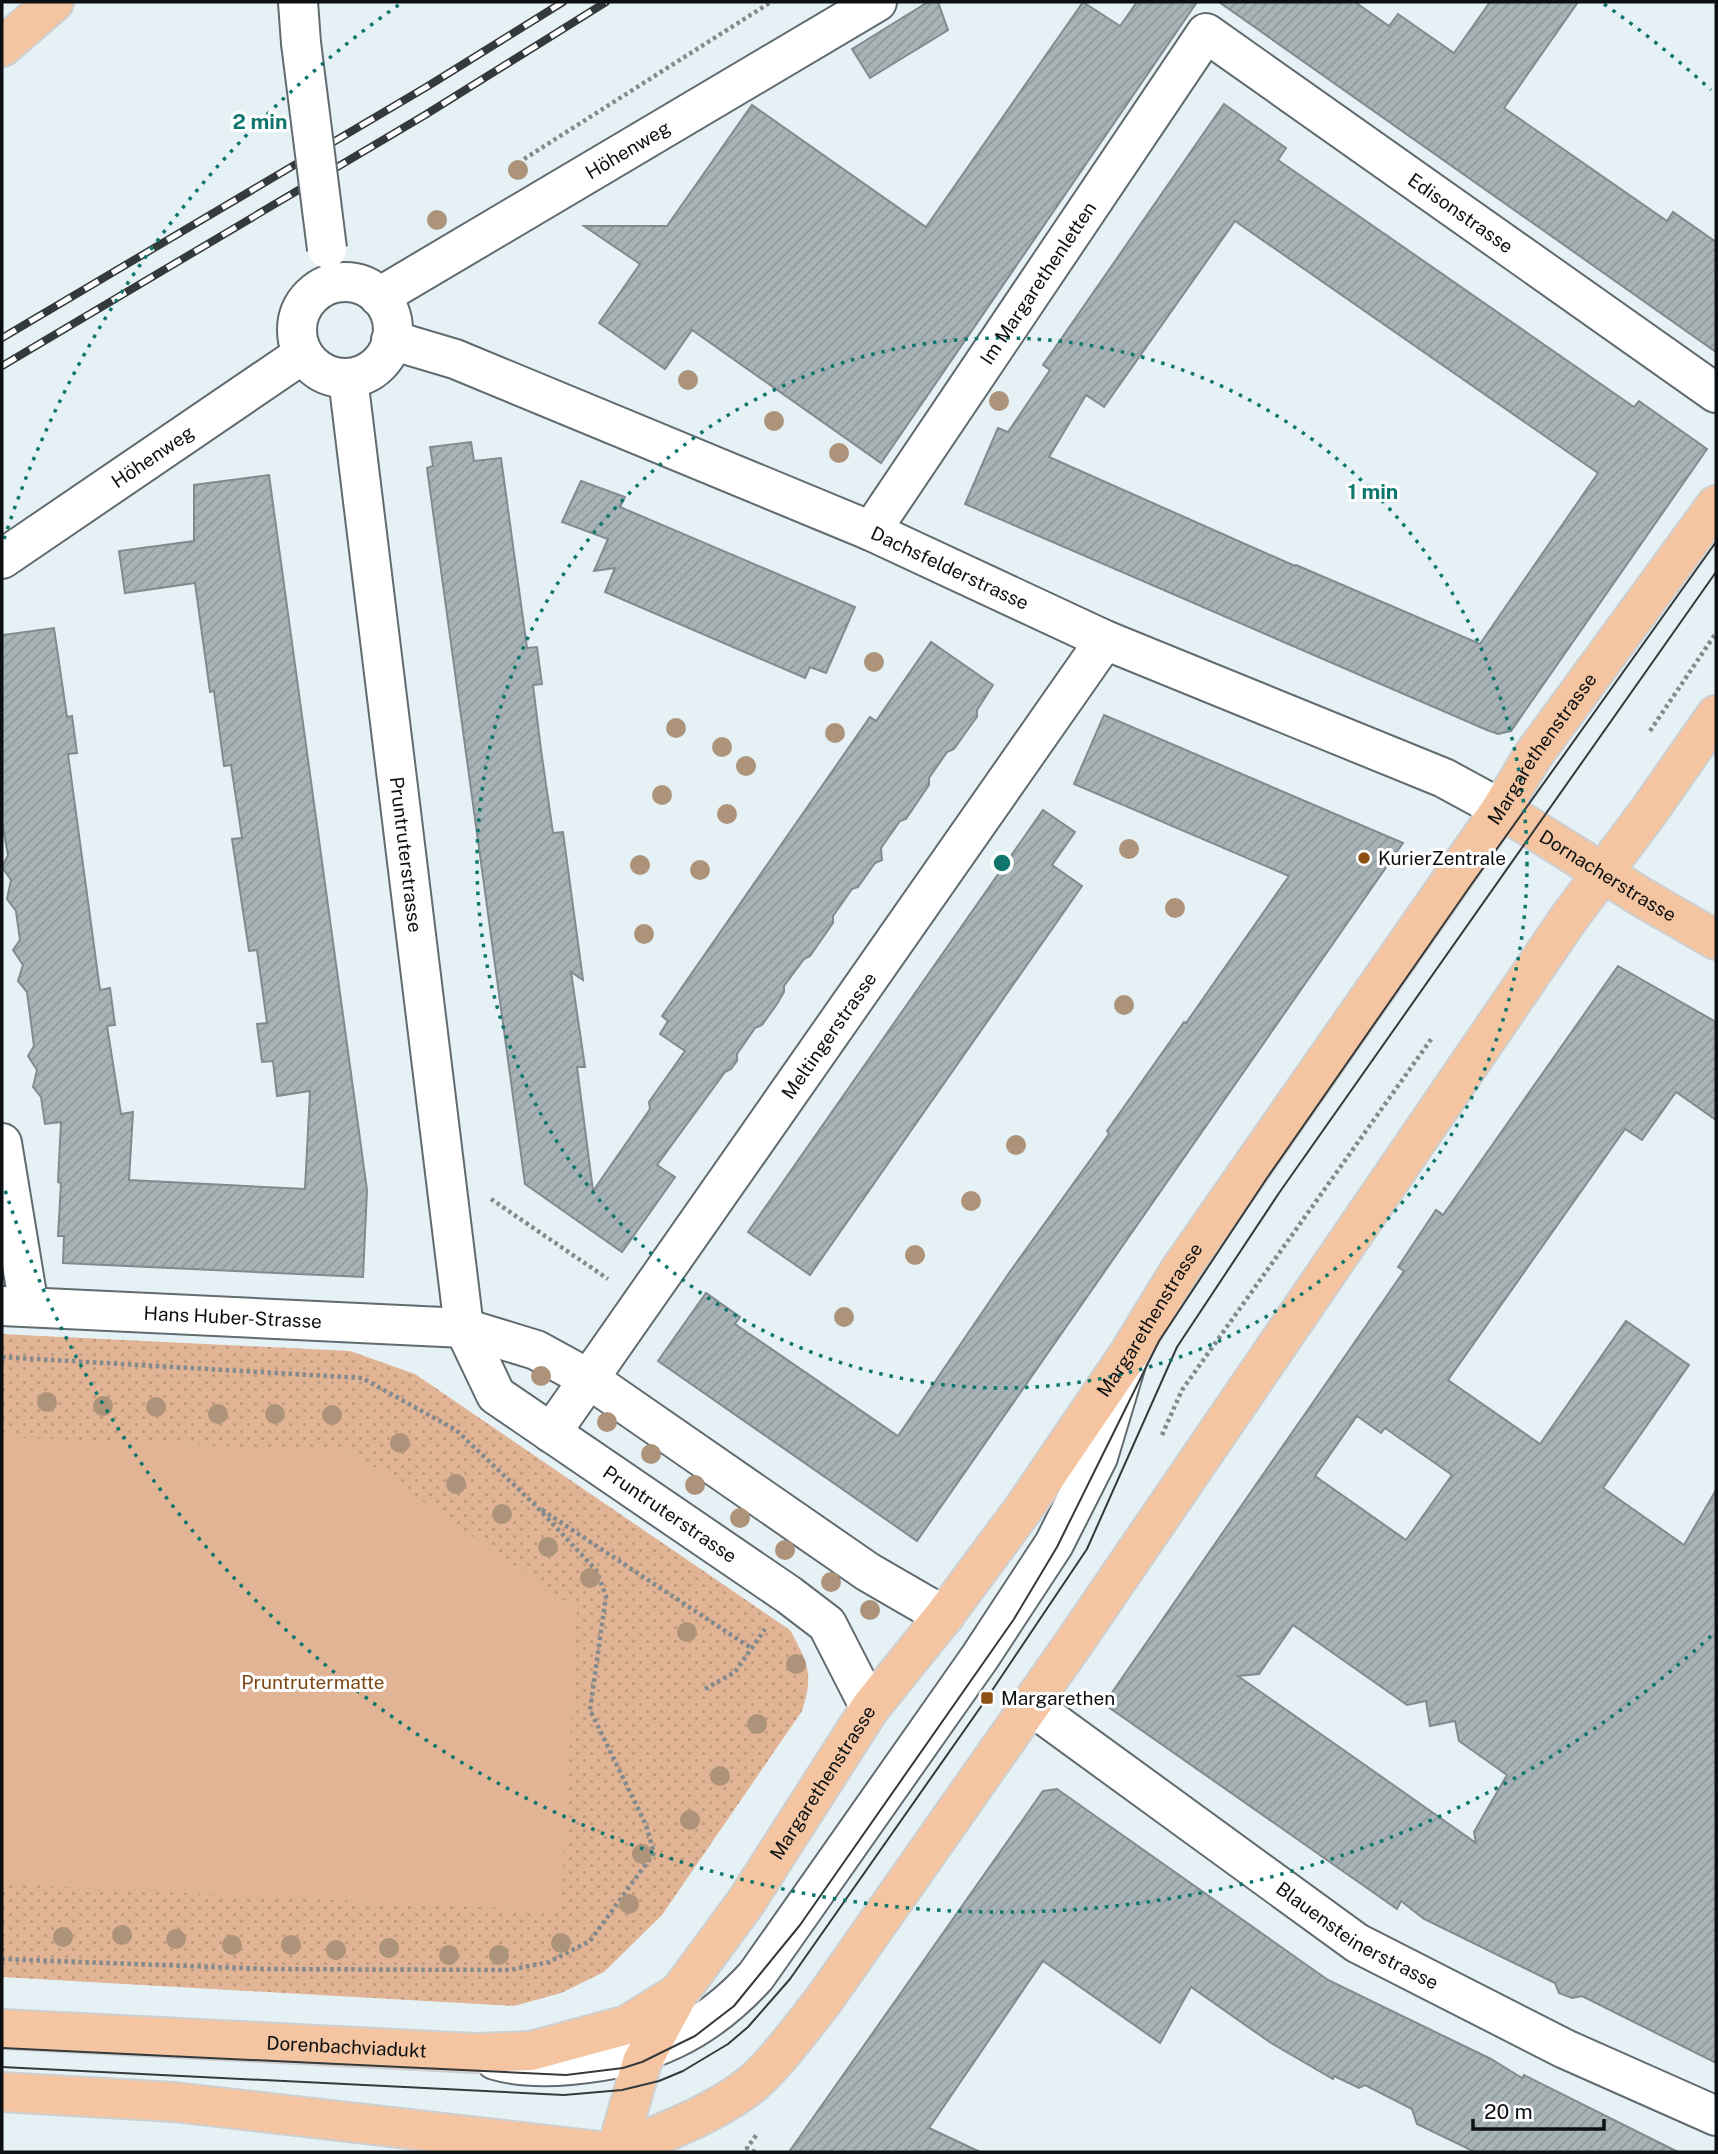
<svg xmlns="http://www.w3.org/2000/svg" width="1718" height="2154" font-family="'Public Sans',sans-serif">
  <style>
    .park { fill: url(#park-dots) }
    .pitch { fill: #e0b494 }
    .building { fill: url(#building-hatch); stroke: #818b8f; stroke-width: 2; fill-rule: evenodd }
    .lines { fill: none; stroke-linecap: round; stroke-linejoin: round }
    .minor-casing { stroke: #616b6f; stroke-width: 42 }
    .major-casing { stroke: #cecfd0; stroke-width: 42 }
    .path { stroke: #828a8e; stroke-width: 4.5; stroke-dasharray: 3.5 3.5; stroke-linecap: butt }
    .minor { stroke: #fff; stroke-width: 38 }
    .major { stroke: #f4c5a0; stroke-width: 38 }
    .tram { stroke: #34393b; stroke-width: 2 }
    .rail-casing { stroke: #34393b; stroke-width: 8 }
    .rail { stroke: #fff; stroke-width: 5; stroke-dasharray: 16; stroke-linecap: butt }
    .minor-bridge-casing { stroke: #616b6f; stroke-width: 42; stroke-linecap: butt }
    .minor-bridge { stroke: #fff; stroke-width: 38 }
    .tree { fill: #ad9379 }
    .ring { fill: none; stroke: #0f766e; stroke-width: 3.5; stroke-dasharray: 3.5 7 }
    .poi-dot { fill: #8d4f14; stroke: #fff; stroke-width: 2.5 }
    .labels { text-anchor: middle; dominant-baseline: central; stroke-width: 6; stroke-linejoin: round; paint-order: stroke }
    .street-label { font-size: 19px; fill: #0c1012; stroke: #fff }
    .poi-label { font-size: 19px; fill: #0c1012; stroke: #fff; text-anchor: start }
    .park-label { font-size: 19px; fill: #7e4612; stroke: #fff }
    .centre { fill: #0f766e; stroke: #fff; stroke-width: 3.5 }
    .ring-label { font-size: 21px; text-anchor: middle; font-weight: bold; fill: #0f766e; stroke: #fff; stroke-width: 6; stroke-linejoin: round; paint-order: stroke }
  </style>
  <defs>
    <pattern id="park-dots" width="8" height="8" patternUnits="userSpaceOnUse" patternTransform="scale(1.75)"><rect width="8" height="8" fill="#e0b494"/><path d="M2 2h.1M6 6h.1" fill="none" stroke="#bf9a7f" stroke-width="1.8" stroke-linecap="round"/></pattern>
    <pattern id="building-hatch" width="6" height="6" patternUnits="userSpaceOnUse" patternTransform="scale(1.75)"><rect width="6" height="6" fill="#a8b3b7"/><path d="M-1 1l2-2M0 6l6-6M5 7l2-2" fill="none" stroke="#8f999c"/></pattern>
  </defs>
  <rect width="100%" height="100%" fill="#e6f1f6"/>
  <path class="park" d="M2,1334L350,1351L415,1374L790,1630C808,1663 814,1674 802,1711L662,1915L604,1972L561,1993L514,2006L2,1977Z"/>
  <polygon class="pitch" points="2,1437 353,1452 577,1610 561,1911 2,1884"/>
  <g class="building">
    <polygon points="928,2 938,2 948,30 870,78 852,49"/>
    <polygon points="1083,2 1120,26 1137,2 1197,2 881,463 692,330 665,369 599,323 640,264 584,226 667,226 752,105 926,227"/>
    <polygon points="1219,2 1355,2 1389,26 1398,14 1454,53 1490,2 1578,2 1504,108 1667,221 1673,212 1716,242 1716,352"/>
    <path d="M1224,104L1286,148L1278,160L1634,407L1639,401L1707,449L1511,731L1498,734L1487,730L965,504L998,428L1008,432L1050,370L1043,365ZM1235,221L1598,473L1480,644L1296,565L1295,566L1049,457L1086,395L1104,407Z"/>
    <polygon points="471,442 474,461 501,458 527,648 537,647 542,684 533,685 541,750 553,833 563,832 583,980 571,972 585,1067 577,1067 593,1191 650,1109 649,1102 685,1051 660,1034 668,1021 662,1016 870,717 876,721 931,642 993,685 977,710 977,717 971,725 954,749 947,752 929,778 929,785 906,819 900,821 881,848 882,860 875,863 858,887 852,889 833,916 833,923 810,956 804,959 784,986 784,992 777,1004 762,1025 755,1028 737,1054 737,1061 731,1069 725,1072 657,1165 675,1177 622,1252 525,1184 427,468 433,466 430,447"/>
    <polygon points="269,475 367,1190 363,1277 63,1263 64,1236 58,1236 61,1183 58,1182 61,1122 45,1124 41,1097 33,1087 37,1070 28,1056 34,1046 27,992 18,981 23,965 13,950 20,940 16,911 7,899 11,880 2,867 8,855 2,822 2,635 54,628 67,717 72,716 77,753 68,754 100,990 110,988 115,1025 107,1026 121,1114 133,1112 129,1180 305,1189 310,1091 277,1096 273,1061 262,1062 257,1024 267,1023 257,950 249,951 232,839 242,838 231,765 224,766 214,691 210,692 195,583 125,593 119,551 194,541 194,485"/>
    <polygon points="581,481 625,497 620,507 855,607 826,673 810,667 805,678 605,592 615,568 594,571 608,539 562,522"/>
    <polygon points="1104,715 1403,843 917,1541 658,1361 706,1293 740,1317 735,1324 898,1436 1009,1273 1109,1134 1107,1131 1184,1022 1186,1023 1289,876 1074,784"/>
    <polygon points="1043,810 1075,832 1052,865 1082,886 810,1275 748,1232"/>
    <path d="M1618,966L1716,1022V1120L1676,1092L1642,1140L1625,1129L1448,1380L1540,1444L1626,1321L1689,1365L1603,1488L1684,1545L1716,1490V2063L1582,1996L1572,1998L1559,1993L1555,1983L1424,1919L1401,1901L1397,1909L1104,1704L1404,1271L1398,1267L1436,1210L1443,1215ZM1357,1416L1381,1433L1385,1428L1452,1475L1406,1540L1315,1476ZM1293,1625L1407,1705L1426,1701L1430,1726L1455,1721L1459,1741L1507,1775L1474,1832L1476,1843L1238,1676L1259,1674Z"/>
    <polygon points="1057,1789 1328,1980 1491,2059 1522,2078 1524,2075 1678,2152 1475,2152 1417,2124 1412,2109 1365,2085 1359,2088 1334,2076 1333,2079 1271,2043 1191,1987 1160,2043 1043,1961 929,2128 980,2152 789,2152 1043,1791"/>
  </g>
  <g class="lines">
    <defs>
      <g id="minor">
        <polyline points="298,2 301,43"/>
        <circle cx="345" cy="330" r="48"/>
        <path id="s1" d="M379,297L877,2"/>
        <path id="s2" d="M391,340L455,359L871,531L1105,640L1444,778L1501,809"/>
        <path id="s3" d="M348,378L464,1328L496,1395L789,1595L827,1624L870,1708"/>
        <path id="s4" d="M871,531L1206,33L1716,393"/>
        <path id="s5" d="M2,559L303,354"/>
        <polyline points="2,1143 29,1307"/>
        <path id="s6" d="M2,1306L464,1328L536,1350L589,1379L868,1572L944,1616"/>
        <path id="s7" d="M551,1433L1105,640"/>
        <path id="s8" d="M1030,1705L1357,1943L1565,2049L1716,2116"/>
        <path d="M495,2060C518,2067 546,2067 570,2065C647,2059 704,2033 756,1976L980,1657L1054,1544L1098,1457L1126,1364"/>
      </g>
      <g id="major">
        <polyline points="2,47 54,2"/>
        <path id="s9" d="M1501,809L1643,898L1716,940"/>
        <path id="s10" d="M2,2029L475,2053L531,2051L627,2025L677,1994"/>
        <polyline points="2,2092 174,2102 608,2152"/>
        <path id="s11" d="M616,2152L642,2062L679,1993L746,1902L870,1708L944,1616L1024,1508L1130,1352L1180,1270L1501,809L1532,757L1716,505"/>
        <path d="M617,2152C659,2134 707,2117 744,2090C771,2071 802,2027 823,2001L1076,1640L1569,918L1649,811L1716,715"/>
      </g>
    </defs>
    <use href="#minor" class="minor-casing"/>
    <use href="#major" class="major-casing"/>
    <g class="path">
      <polyline points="524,159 771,2"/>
      <polyline points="1650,731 1716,633"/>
      <polyline points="491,1199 608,1279"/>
      <polyline points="2,1357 362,1378 456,1430 534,1504 596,1570 606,1596 590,1710 646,1825 654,1853 590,1941 549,1962 509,1970 267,1969 2,1959"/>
      <polyline points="1162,1435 1182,1390 1432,1038"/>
      <polyline points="542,1510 751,1648"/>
      <polyline points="705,1689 735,1672 765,1629"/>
      <polyline points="755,2152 747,2148 757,2134"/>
    </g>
    <use href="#minor" class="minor"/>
    <use href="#major" class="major"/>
    <g class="tram">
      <polyline points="2,2048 566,2075 623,2068 642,2062 695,2036 734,2006 800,1925 1014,1619 1057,1547 1159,1341 1267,1178 1471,885 1716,542"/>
      <polyline points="2,2067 564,2095 622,2090 659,2081 683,2071 728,2044 748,2027 790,1979 987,1698 1087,1549 1177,1347 1279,1193 1716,572"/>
    </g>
    <defs>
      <g id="rail">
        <polyline points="2,338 428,86 563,2"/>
        <polyline points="2,366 425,115 606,2"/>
      </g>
    </defs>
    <use href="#rail" class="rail-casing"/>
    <use href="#rail" class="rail"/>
    <defs>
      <polyline id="minor-bridge" points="301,43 327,249"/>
    </defs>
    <use href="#minor-bridge" class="minor-bridge-casing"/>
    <use href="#minor-bridge" class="minor-bridge"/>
  </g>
  <g class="tree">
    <circle cx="518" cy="170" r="10"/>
    <circle cx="437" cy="220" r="10"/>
    <circle cx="688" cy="380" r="10"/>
    <circle cx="999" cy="401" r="10"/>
    <circle cx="774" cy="421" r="10"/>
    <circle cx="839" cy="453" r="10"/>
    <circle cx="874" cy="662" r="10"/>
    <circle cx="676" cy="728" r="10"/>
    <circle cx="835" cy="733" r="10"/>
    <circle cx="722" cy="747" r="10"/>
    <circle cx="746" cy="766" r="10"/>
    <circle cx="662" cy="795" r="10"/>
    <circle cx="727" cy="814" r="10"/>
    <circle cx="1129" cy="849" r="10"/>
    <circle cx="640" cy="865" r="10"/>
    <circle cx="700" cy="870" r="10"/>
    <circle cx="1175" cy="908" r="10"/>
    <circle cx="644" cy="934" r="10"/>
    <circle cx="1124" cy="1005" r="10"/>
    <circle cx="1016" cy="1145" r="10"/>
    <circle cx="971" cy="1201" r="10"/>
    <circle cx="915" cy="1255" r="10"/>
    <circle cx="844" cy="1317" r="10"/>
    <circle cx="541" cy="1376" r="10"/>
    <circle cx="47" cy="1402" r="10"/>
    <circle cx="103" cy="1406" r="10"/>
    <circle cx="156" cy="1407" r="10"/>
    <circle cx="218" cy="1414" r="10"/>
    <circle cx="275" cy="1414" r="10"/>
    <circle cx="332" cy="1415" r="10"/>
    <circle cx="607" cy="1422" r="10"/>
    <circle cx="400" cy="1443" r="10"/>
    <circle cx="651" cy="1454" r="10"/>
    <circle cx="456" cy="1484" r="10"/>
    <circle cx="695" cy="1485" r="10"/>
    <circle cx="502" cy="1514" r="10"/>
    <circle cx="740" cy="1518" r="10"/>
    <circle cx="548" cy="1547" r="10"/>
    <circle cx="785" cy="1550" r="10"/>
    <circle cx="590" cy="1578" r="10"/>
    <circle cx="831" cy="1582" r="10"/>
    <circle cx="870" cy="1610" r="10"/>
    <circle cx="687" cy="1632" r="10"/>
    <circle cx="796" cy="1664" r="10"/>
    <circle cx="757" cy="1724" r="10"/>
    <circle cx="720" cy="1776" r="10"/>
    <circle cx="690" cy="1820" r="10"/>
    <circle cx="642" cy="1854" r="10"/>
    <circle cx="629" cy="1904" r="10"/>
    <circle cx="122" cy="1935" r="10"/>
    <circle cx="63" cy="1937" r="10"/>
    <circle cx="176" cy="1939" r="10"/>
    <circle cx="561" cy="1943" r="10"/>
    <circle cx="232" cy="1945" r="10"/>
    <circle cx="291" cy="1945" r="10"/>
    <circle cx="389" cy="1948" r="10"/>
    <circle cx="336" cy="1950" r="10"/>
    <circle cx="449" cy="1955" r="10"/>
    <circle cx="499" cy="1955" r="10"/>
  </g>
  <g class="ring">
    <circle cx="1002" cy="863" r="525"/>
    <path d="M1711 1636A1049 1049 0 0 1 4 1187M4 539A1049 1049 0 0 1 400 4M1604 4A1049 1049 0 0 1 1711 90"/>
  </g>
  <g class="poi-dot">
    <circle cx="1364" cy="858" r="7"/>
    <rect x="980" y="1691" width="14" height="14" rx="3.5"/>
  </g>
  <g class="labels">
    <g class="street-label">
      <text stroke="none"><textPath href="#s1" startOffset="289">Höhenweg</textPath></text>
      <text stroke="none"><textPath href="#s4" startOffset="912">Edisonstrasse</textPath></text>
      <text stroke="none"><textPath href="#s4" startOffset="299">Im Margarethenletten</textPath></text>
      <text stroke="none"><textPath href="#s5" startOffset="182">Höhenweg</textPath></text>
      <text stroke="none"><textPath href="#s2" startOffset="604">Dachsfelderstrasse</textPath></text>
      <text stroke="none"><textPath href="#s11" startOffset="1687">Margarethenstrasse</textPath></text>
      <text stroke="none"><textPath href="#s3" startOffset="480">Pruntruterstrasse</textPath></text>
      <text stroke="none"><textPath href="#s9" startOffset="126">Dornacherstrasse</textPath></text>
      <text stroke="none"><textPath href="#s7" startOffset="485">Meltingerstrasse</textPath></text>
      <text stroke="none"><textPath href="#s6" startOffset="231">Hans Huber-Strasse</textPath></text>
      <text stroke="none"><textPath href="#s11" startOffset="994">Margarethenstrasse</textPath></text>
      <text stroke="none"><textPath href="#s3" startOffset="1242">Pruntruterstrasse</textPath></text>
      <text stroke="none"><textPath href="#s11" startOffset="427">Margarethenstrasse</textPath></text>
      <text stroke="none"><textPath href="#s8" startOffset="401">Blauensteinerstrasse</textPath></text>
      <text stroke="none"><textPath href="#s10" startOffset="345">Dorenbachviadukt</textPath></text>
    </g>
    <g class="poi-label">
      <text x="1378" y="858">KurierZentrale</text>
      <text x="1001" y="1698">Margarethen</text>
    </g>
    <g class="park-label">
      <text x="313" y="1682">Pruntrutermatte</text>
    </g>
  </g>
  <circle cx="1002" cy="863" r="10" class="centre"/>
  <g class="ring-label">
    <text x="260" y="129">2 min</text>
    <text x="1373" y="499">1 min</text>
  </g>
  <rect width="1718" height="2154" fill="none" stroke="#0c1012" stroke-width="7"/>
  <path d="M1473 2119v10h131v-10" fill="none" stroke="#0c1012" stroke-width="3.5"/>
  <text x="1484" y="2119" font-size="21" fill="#0c1012" stroke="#ffffff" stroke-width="5" paint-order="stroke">20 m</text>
</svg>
